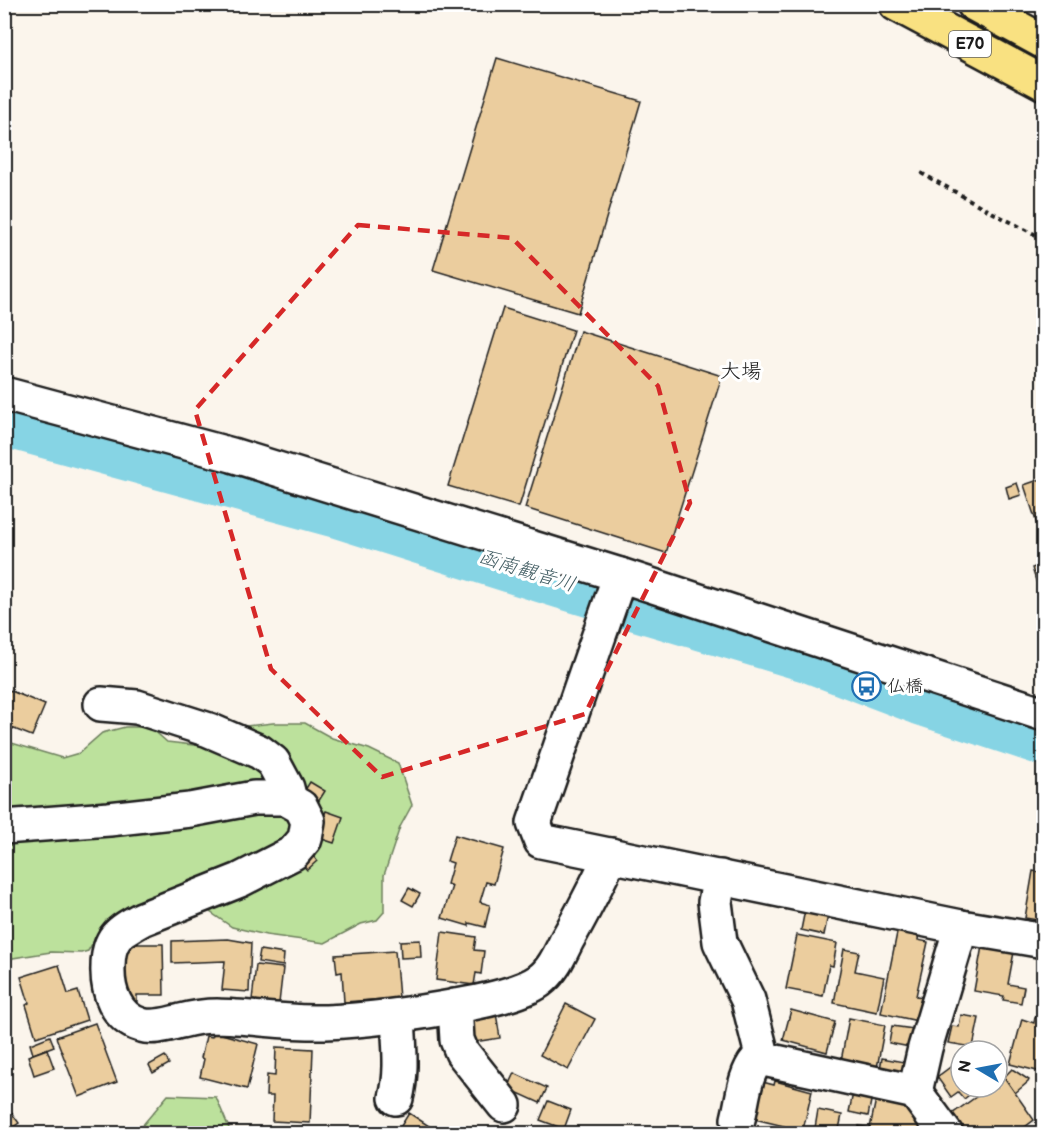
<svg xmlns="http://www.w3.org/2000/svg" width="1048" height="1138" font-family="'Balsamiq Sans','Klee One',sans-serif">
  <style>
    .green { fill: #bce19c; stroke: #6c7e5c; stroke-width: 1.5 }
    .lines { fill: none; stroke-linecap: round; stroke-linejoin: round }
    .river { stroke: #86d4e4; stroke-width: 50 }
    .building { fill: #ebcd9e; stroke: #1c1c1c; stroke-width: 1.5 }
    .minor-casing { stroke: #1c1c1c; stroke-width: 38 }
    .highway-casing { stroke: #1c1c1c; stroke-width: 38 }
    .path { stroke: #1c1c1c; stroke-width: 4; stroke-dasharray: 4.5 4.5; stroke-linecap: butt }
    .minor { stroke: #fff; stroke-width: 33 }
    .highway { stroke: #f9e181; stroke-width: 33 }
    .marked { fill: none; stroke: #d62828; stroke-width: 4.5; stroke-dasharray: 12 8; stroke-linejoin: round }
    .labels { text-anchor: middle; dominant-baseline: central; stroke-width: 6; stroke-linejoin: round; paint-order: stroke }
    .shield { fill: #fff; stroke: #606060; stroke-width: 1.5 }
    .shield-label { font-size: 16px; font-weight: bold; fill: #1c1c1c }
    .poi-label { font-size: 18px; fill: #1c1c1c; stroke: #fff; text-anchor: start }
    .water-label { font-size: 20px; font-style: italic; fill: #415c62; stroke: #fff }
    .quarter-label { font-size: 21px; fill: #1c1c1c; stroke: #fff }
  </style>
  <rect width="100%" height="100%" fill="#fbf5ec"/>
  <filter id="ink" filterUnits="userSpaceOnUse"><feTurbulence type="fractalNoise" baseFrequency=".0167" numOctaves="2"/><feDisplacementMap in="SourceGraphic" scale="12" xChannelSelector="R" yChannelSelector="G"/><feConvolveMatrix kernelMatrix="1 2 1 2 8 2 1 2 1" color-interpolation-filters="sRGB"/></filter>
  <g filter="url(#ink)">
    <g class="green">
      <polygon points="273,723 305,723 332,738 369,749 398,763 412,805 400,827 384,875 384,912 377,920 361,924 325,943 266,935 232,927 204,908 135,908 106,920 88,951 81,953 51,952 13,958 5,965 5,741 62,758 79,753 102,733 125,727 150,727 167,742 202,746 246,726"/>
      <polygon points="168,1095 216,1097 231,1133 136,1133"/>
    </g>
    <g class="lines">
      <polyline class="river" points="4,422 340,514 562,584 807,657 920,700 1044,741"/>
    </g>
    <g class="building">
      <polygon points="497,58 641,101 578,313 433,270"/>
      <polygon points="503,308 573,330 519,507 448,486"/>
      <polygon points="580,331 722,376 666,553 525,508"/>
      <polygon points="1044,478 1044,532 1040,533 1024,485"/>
      <polygon points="1017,483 1021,495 1009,499 1006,487"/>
      <polygon points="1044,564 1044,586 1038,587 1032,568"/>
      <polygon points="4,688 45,705 32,736 4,725"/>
      <polygon points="310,782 325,791 315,807 300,798"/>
      <polygon points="326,811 343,817 334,843 316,837"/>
      <polygon points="455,835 504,849 494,884 486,882 480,902 490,905 485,927 469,923 469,926 442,918 452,886 447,884 453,863 447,861"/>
      <polygon points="312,854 317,861 307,870 301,863"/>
      <polygon points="1033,871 1044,873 1044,921 1025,918"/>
      <polygon points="409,888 420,894 413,906 402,900"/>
      <polygon points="805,910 828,915 824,935 801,930"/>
      <polygon points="898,928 919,933 918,940 928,942 916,996 923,997 918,1021 881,1013"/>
      <polygon points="442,932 476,937 474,950 484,951 481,974 476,973 474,985 436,980"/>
      <polygon points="797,935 837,943 833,966 829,965 823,996 786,989"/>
      <polygon points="228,939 251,943 249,992 222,990 225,961 172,963 172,941"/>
      <polygon points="420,940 421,957 401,958 400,941"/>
      <polygon points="124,944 163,944 164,995 137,995 137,1001 128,1001 124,994"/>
      <polygon points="982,946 1014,952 1008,984 1024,987 1021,1003 1003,1000 1004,996 974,991"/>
      <polygon points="844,949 859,952 855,971 884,977 877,1012 834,1003"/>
      <polygon points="260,950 284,954 283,966 258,962"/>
      <polygon points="395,951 399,998 344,1002 342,972 337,973 335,955"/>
      <polygon points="1043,954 1044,954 1044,989 1037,988"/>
      <polygon points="59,965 68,994 78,991 87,1020 36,1037 26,1005 29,1003 21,977"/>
      <polygon points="256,965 283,968 279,1003 252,1000"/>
      <polygon points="566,1004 595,1019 568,1070 540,1055"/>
      <polygon points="791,1010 835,1022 827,1052 783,1040"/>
      <polygon points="496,1013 500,1038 475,1042 471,1017"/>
      <polygon points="961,1015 979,1018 973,1047 948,1043 952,1026 959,1027"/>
      <polygon points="1035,1017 1044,1020 1044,1061 1041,1072 1010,1064 1022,1019 1034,1023"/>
      <polygon points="849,1018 885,1025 877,1068 841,1061"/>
      <polygon points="95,1023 117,1082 79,1097 56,1037"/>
      <polygon points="892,1026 913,1029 910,1047 889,1043"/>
      <polygon points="214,1032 258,1044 247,1089 200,1077 204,1059 201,1058 206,1036 212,1037"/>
      <polygon points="50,1036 54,1046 33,1054 30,1044"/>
      <polygon points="276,1047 313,1049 310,1123 272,1121 273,1096 266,1096 267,1075 275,1076"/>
      <polygon points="47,1049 54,1068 34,1075 28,1056"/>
      <polygon points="165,1056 169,1064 153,1073 149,1065"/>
      <polygon points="882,1058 904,1062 901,1078 879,1074"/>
      <polygon points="961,1059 961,1087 979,1087 964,1099 958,1092 951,1097 937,1077"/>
      <polygon points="1012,1069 1029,1080 1028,1082 1015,1093 1004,1077"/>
      <polygon points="514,1073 547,1088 540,1103 507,1088"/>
      <polygon points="1004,1077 1034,1120 1017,1133 1013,1128 1005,1134 966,1134 952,1114 990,1087 997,1087 997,1082"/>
      <polygon points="755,1080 774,1085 775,1081 812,1091 802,1134 783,1130 784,1126 746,1117"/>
      <polygon points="853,1093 872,1096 868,1116 849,1112"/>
      <polygon points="876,1099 911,1106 915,1118 914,1122 923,1124 921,1134 858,1134 859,1126 870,1128"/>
      <polygon points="548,1101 571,1110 564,1129 540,1120"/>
      <polygon points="8,1108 19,1123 6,1132 4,1130 4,1111"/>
      <polygon points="818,1110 842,1115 838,1134 814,1134"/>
      <polygon points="409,1113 429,1126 424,1134 396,1134"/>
    </g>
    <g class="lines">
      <defs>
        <g id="minor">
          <polyline points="4,394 232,455 620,575 1044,714"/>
          <polyline points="620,575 534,823 541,841 961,927 1044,941"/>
          <polyline points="101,704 137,707 209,730 260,752 273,762 287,788 290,800"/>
          <path d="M4,827L109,819L190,810L254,798H285L301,807L308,821L305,839L293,853L240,880L142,919C118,932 108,938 108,967C107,991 116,1018 141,1025C154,1029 168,1024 181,1021C192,1018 205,1016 217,1016C253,1017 289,1023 326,1022C370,1020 413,1014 457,1006C479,1002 521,994 539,981C553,971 560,954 567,940C583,912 597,884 611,855"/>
          <polyline points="720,877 715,902 720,942 748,1000 763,1059"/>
          <polyline points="455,1006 457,1040 462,1052 504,1105"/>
          <polyline points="915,1092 925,1048 961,927"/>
          <path d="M396,1098C403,1071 399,1044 398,1016"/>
          <path d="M738,1119C743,1100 744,1075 757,1060L763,1059L915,1092L946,1134"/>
        </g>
        <g id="highway">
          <polyline points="896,4 1044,83"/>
          <polyline points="974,4 1044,42"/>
        </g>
      </defs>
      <use href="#minor" class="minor-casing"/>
      <use href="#highway" class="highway-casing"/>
      <polyline class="path" points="921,173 997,215 1044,239"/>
      <use href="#minor" class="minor"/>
      <use href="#highway" class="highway"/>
    </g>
  </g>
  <path class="marked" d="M358,225L512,238L658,386L690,503L585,714L382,777L271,669L195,410Z"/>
  <defs>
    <symbol id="bus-ring" viewBox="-11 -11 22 22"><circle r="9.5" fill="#fff" stroke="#1f6fb2" stroke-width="1.5"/><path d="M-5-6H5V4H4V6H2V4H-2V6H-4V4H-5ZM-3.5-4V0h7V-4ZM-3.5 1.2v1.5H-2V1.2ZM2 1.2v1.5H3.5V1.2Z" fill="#1f6fb2"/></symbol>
  </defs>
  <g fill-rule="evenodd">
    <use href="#bus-ring" x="850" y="670" width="33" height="33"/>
  </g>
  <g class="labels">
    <rect class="shield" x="949" y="31" width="42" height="26" rx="4.5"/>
    <g class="shield-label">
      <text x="970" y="44">E70</text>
    </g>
    <g class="poi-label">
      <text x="887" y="686">仏橋</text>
    </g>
    <g class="water-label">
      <text transform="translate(527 571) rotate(17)">函南観音川</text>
    </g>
    <g class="quarter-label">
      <text x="741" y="371">大場</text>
    </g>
  </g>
  <rect width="1048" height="1138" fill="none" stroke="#fff" stroke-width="24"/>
  <rect x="12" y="12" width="1024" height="1114" fill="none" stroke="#1c1c1c" stroke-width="2" filter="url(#ink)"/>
  <g transform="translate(979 1069) rotate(280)"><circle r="28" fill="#ffffff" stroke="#a4a4a4" stroke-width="1.5"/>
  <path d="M0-4.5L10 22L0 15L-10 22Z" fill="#1f6fb2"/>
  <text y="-9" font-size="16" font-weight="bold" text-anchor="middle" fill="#1c1c1c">N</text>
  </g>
</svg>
